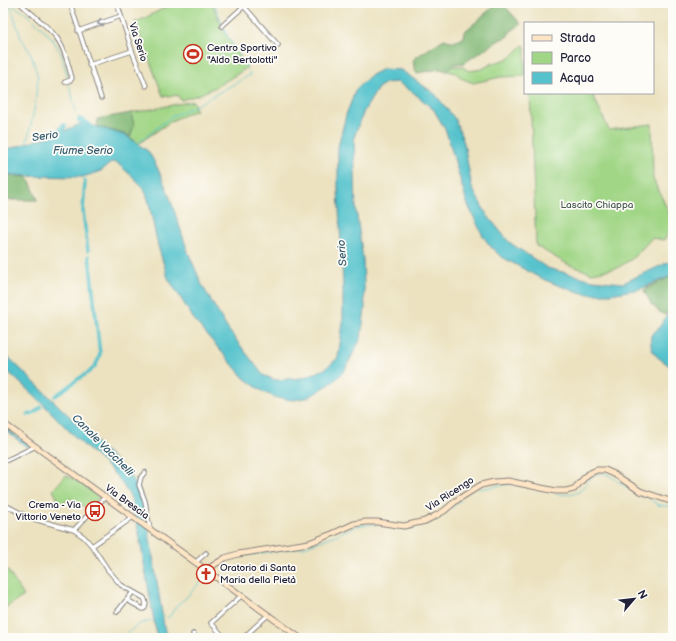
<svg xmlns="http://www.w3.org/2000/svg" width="676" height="641" font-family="'Balsamiq Sans',sans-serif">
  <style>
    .green { fill: #a1d686; stroke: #627c60 }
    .forest { fill: #80b773; stroke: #516c57 }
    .water { fill: #55c2cc; stroke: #3c7284 }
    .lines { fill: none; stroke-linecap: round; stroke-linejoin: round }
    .stream { stroke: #55c2cc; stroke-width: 1 }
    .canal { stroke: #55c2cc; stroke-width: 3.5 }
    .river { stroke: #55c2cc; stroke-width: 6 }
    .street-casing { stroke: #87827e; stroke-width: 5.5 }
    .secondary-casing { stroke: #87827e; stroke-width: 7 }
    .street { stroke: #fff; stroke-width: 3.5 }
    .secondary { stroke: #fee5c5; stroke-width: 5 }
    .oneway { stroke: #9c9ca7 }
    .labels { text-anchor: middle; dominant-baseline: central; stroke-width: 3.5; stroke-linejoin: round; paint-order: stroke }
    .street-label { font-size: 10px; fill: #22223b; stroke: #fdfcf7 }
    .poi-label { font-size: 10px; fill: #22223b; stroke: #fdfcf7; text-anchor: start }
    .park-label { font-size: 10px; fill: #485852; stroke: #fdfcf7 }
    .water-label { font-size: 11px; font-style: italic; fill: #345a6e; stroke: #fdfcf7 }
  </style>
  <rect width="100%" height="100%" fill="#fdfcf7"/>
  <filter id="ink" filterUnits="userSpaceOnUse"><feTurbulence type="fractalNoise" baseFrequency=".025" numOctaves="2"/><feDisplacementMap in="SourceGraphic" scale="8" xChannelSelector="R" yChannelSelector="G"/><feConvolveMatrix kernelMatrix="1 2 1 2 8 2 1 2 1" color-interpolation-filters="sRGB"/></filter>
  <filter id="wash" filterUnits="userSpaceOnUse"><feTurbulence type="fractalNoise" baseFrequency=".012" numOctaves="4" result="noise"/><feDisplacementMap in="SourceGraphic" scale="16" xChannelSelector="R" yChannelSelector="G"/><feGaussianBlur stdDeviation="0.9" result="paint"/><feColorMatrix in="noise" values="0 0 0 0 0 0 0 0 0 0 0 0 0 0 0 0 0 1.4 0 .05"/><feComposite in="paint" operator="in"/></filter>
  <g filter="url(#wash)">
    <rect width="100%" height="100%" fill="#ece2c0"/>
    <g class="green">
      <polygon points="174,3 212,3 224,31 247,68 216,87 198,95 181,100 177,95 168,97 167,96 163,96 135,22 143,19"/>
      <polygon points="523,45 525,46 525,76 501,77 473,83 463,79 457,74 453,72 447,71 452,66 461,66 469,71 482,69 491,64 510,58"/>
      <polygon points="530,93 592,93 609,130 652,124 653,179 673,221 673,227 664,240 652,238 632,259 617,268 592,273 567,264 536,246"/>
      <polygon points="193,101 196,110 173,120 145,139 139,144 130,137 134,125 131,113"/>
      <polygon points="66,475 72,479 73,478 75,479 75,480 77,482 78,481 98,496 99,498 89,509 71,499 60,504 53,490"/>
      <polygon points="3,563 24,596 3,609"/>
    </g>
    <g class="forest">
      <path d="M497,3H502L521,24L510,32L507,37L501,39L464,63L454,64L447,71L440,69L417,73L414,67L413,60L415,58L444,39C453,42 456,43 464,37L465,31L476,22Z"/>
      <polygon points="131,113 134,125 130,137 127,135 98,127 97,119"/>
      <polygon points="3,175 28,177 38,200 3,200"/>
      <path d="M673,275V304L665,315C654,310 649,301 644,290C653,284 664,281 673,275Z"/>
    </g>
    <g class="water">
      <polygon points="383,69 401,70 435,94 455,119 464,143 472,188 487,215 509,242 547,268 593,280 623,283 673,260 673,275 640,289 610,294 586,294 560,286 540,278 500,256 490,246 483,236 467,203 446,131 434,110 414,93 397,82 386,83 378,88 364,111 354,137 356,209 363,259 365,309 361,338 344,371 333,382 309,397 294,400 277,398 263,392 244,378 195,321 168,278 158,246 148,199 144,188 133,177 117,163 112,162 101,171 83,177 27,176 3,174 3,149 12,148 54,135 81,124 95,126 127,136 149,152 157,167 168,192 188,252 202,285 227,328 263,375 275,380 302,378 325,369 338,358 343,323 343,284 338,190 338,147 346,115 356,89 371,75"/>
      <path d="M673,306V369C665,361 652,357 651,345C650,342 651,338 651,335L658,329Z"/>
      <polygon points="3,352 124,469 132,479 139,490 142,498 148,526 166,638 157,638 137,523 131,498 123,485 112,471 79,441 43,404 3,367"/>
      <polygon points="7,429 30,445 27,447 5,430"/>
    </g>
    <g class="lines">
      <g class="stream">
        <polyline points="10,3 10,4 24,12 41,27 53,40 61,53 68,78"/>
        <polyline points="214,3 222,23"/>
        <polyline points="10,4 21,38 31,54 38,77 35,105 27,143"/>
        <polyline points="223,26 227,36 247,68"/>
        <polyline points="69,84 76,112"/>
        <polyline points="78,117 80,124"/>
        <polyline points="137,144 172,116 193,107 250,75 249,72"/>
        <polyline points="479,489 510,484"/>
        <polyline points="556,493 563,495 579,492 592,476 599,473 604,473 612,477 628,488 648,497 658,505 673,507"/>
        <polyline points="427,523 439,518 461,500"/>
        <polyline points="247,555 304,547 336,535 349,529 361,525 374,524 405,529 423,524"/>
        <polyline points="167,618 170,616 176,606 188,596 203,579"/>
        <polyline points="121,638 139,624 151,621"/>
      </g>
      <g class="canal">
        <polyline points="85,181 83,211 88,251"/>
        <path d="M55,396C63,391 70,385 78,379C91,371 96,369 100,354L89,256"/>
        <polyline points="28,415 35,412 41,407"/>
      </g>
      <g class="river">
        <polyline points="80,120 87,124 94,131"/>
        <polyline points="56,138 64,126"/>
      </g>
    </g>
  </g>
  <g filter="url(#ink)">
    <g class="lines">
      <defs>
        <g id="street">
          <path d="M20,3C31,14 47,25 56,37C65,48 68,65 72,78L71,80L65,82"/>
          <polyline points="70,3 101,98"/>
          <polyline points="117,3 132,51 146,86"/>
          <polyline points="241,3 278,45"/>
          <polyline points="222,26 244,6"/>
          <polyline points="78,31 121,16"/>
          <polyline points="89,65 132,51"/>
          <polyline points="3,462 36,446"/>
          <polyline points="145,472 141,477 139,485 145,501 150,529"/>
          <path d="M3,504L30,518L74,530L84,537L92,546L108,570L121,585L144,598C146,601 146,605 145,608L143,609L127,600"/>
          <polyline points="74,530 105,497"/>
          <polyline points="92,546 133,517"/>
          <polyline points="196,562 206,553"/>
          <polyline points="117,612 133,592"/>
          <polyline points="193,634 197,638"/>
          <polyline points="223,636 211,623 241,596"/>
          <polyline points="243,638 268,615"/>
        </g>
        <g id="secondary">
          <polyline points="3,423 300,638"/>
          <polyline points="206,570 225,558 238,554 309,543 332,534 354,524 366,522 377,522 404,526 425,521 435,516 444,511 457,500 481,485 494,482 508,481 556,491 566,491 574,489 588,474 597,470 605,470 614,474 640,491 673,502"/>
        </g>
      </defs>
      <use href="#street" class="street-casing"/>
      <use href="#secondary" class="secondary-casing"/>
      <use href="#street" class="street"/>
      <use href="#secondary" class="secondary"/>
    </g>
    <defs><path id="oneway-chevron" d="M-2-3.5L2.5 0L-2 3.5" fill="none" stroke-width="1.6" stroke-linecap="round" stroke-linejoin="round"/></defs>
    <use class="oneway" href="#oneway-chevron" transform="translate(100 23) rotate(161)"/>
  </g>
  <defs>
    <symbol id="stadium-ring" viewBox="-11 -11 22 22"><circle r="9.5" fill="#fdfcf7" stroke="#c8321e" stroke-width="1.5"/><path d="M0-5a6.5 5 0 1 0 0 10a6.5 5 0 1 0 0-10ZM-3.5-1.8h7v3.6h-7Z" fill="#c8321e"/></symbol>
    <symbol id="bus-ring" viewBox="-11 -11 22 22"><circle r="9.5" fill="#fdfcf7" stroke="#c8321e" stroke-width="1.5"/><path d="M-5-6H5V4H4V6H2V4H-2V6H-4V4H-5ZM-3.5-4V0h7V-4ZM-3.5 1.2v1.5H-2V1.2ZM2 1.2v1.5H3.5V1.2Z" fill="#c8321e"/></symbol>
    <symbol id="church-ring" viewBox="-11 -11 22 22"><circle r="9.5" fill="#fdfcf7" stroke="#c8321e" stroke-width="1.5"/><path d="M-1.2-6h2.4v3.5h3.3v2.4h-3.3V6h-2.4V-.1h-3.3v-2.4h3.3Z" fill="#c8321e"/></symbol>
  </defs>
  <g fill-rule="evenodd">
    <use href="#stadium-ring" x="182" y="43" width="22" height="22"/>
    <use href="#bus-ring" x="84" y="500" width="22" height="22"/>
    <use href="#church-ring" x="195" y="563" width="22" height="22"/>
  </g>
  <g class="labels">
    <g class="street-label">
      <text transform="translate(138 42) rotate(72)">Via Serio</text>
      <text transform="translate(450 494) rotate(-33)">Via Ricengo</text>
      <text transform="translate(127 502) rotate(36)">Via Brescia</text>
    </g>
    <g class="poi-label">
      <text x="207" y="48">Centro Sportivo<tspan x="207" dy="12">"Aldo Bertolotti"</tspan></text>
      <text x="81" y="505" text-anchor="end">Crema - Via<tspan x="81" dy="12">Vittorio Veneto</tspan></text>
      <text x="220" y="568">Oratorio di Santa<tspan x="220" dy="12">Maria della Pietà</tspan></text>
    </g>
    <g class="park-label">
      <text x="597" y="205">Lascito Chiappa</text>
    </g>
    <g class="water-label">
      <text transform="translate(45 136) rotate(-8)">Serio</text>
      <text x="83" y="150">Fiume Serio</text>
      <text transform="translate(342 253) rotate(-94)">Serio</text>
      <text transform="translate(103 445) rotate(45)">Canale Vacchelli</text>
    </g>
  </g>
  <rect width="676" height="641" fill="none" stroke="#fdfcf7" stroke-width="16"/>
  <rect x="524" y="22" width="130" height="72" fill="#fdfcf7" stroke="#a5a5ac"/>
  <rect x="532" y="35" width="20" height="6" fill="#fee5c5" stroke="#a5a5ac"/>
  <text x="560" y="42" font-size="12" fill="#22223b">Strada</text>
  <rect x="532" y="52" width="20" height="12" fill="#a1d686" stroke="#a5a5ac"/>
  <text x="560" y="62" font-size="12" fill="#22223b">Parco</text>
  <rect x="532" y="72" width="20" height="12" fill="#55c2cc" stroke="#a5a5ac"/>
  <text x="560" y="82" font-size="12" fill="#22223b">Acqua</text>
  <g transform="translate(634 599) rotate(62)" stroke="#fdfcf7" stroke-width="3" paint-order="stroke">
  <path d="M0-3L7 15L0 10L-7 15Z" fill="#22223b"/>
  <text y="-6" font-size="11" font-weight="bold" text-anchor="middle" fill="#22223b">N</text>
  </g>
</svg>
